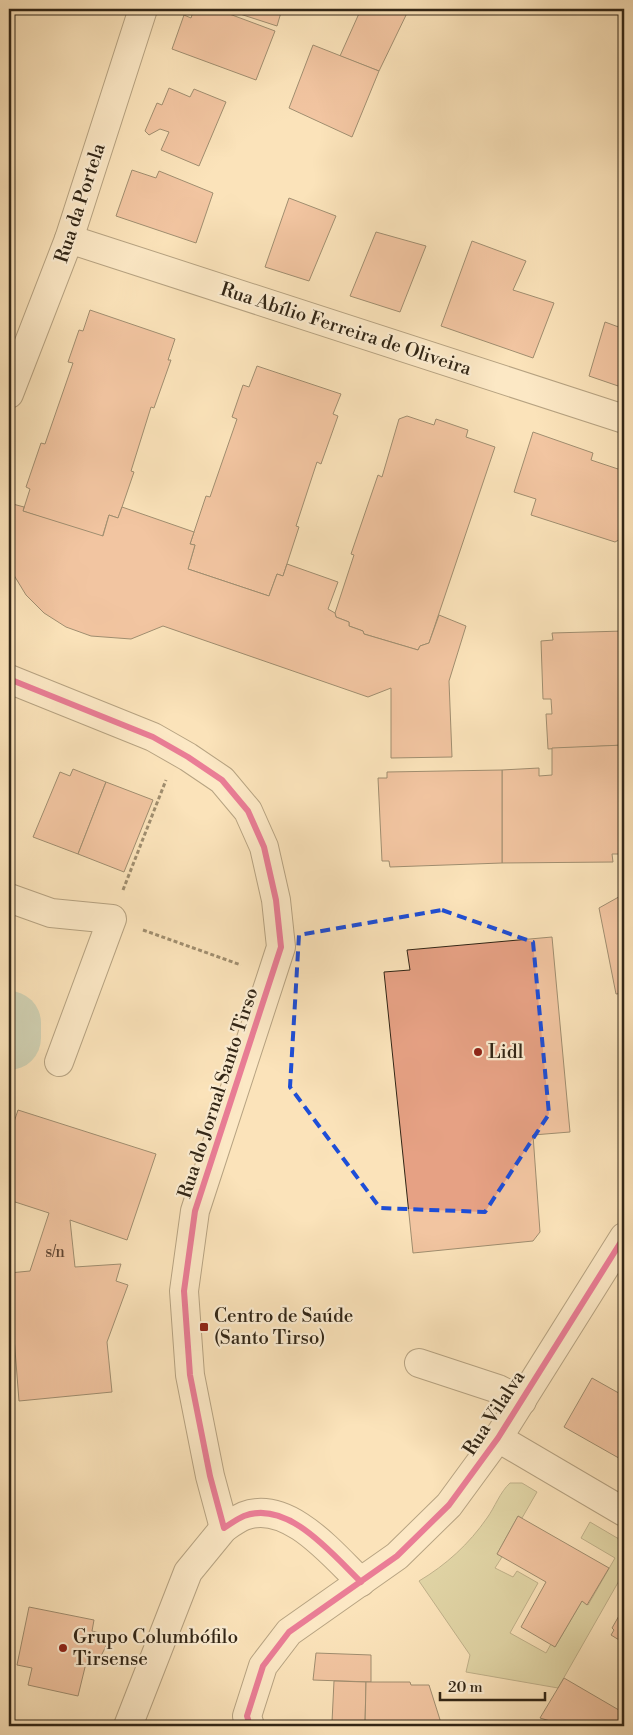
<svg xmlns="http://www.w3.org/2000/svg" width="633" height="1735" font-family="'Libre Bodoni',serif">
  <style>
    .green { fill: #c0c38f; stroke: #797452 }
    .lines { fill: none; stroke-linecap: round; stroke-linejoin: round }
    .river { stroke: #9fbeaf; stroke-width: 64 }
    .building { fill: #e6a184; stroke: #322616 }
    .minor-casing { stroke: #64553f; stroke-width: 30 }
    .path { stroke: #322616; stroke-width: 3; stroke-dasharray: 4 2.5; stroke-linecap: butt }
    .minor { stroke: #fcedd2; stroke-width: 28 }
    .cycleway-casing { stroke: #fcedd2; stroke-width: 9 }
    .cycleway { stroke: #d6006c; stroke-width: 6 }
    .marked { fill: none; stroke: #1d4ed8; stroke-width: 4; stroke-dasharray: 10 6; stroke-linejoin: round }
    .poi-dot { fill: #8f2418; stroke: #fcedd2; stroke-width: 2 }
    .labels { text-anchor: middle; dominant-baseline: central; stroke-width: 4.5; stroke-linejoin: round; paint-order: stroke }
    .number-label { font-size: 16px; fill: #5f4532 }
    .street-label { font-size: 19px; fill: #322616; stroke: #fcedd2 }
    .poi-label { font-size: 19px; fill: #322616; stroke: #fcedd2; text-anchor: start }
  </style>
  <rect width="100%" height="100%" fill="#fbe3ba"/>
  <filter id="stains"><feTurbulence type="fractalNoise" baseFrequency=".004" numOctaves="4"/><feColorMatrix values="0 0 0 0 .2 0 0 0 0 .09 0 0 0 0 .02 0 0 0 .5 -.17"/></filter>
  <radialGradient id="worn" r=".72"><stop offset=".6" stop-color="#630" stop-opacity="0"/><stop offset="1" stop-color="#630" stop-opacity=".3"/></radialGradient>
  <path class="green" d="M510,1483H522L537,1492L522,1518L518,1516L497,1554L502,1557L495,1568L513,1577L517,1571L538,1583L510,1633L546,1653L551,1644L555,1647L582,1601L588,1605L615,1558L581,1538L590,1522L624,1542V1572L558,1688L466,1672L470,1655L419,1581C446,1565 469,1544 487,1518C495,1507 500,1492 510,1483Z"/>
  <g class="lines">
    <polyline class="river" points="9,1023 9,1038"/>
  </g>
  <g class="building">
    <polygon points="194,9 216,9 275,31 256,80 172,49 184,15 191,18"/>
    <polygon points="242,9 282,9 277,26 240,14"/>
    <polygon points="361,9 409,9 379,71 340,56"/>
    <polygon points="313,45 379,71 352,137 289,108"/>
    <polygon points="169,88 190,97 194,89 226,102 199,166 161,150 169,132 160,129 149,135 145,131 157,103 162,105"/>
    <polygon points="132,170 156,178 159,171 213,193 196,243 116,216"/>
    <polygon points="289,198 336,216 309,281 265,267"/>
    <polygon points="376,232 426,246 400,312 350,296"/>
    <polygon points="472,241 526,261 513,290 554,303 533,358 441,326"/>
    <polygon points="90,310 175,339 168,360 171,360 154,408 151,407 131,471 134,472 122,507 118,518 109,515 102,538 23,511 30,489 26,487 41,443 45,444 73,363 68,362 79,330 83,331"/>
    <polygon points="605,322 624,329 624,388 589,376"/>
    <polygon points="257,366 341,394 333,414 338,416 321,464 317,462 296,526 299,527 283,576 277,574 269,596 188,569 195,545 190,544 206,496 210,497 237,419 232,417 243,385 249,387"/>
    <polygon points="407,416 434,425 436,419 468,430 466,437 495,447 429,643 420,646 418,650 364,634 363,631 349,626 349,622 336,617 335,613 354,555 351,554 378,475 382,477 399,419"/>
    <polygon points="533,432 593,453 591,460 624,471 624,493 621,501 624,502 624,537 615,542 531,515 536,499 514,492"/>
    <polygon points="9,503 24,507 23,511 103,536 109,515 118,518 122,507 194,532 190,544 195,545 188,569 269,596 277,574 283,576 287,564 338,582 328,609 335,613 336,617 349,622 349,626 363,631 364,634 418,650 420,646 429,643 439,615 466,626 449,681 452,757 391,758 391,688 368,697 163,626 131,639 91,636 66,627 44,613 26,595 12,572 9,565"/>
    <polygon points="624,631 624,745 548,749 546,714 552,714 551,699 543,699 541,641 553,640 552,633"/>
    <polygon points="624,745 624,854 612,854 613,862 502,863 502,770 539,768 539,776 552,775 552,748"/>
    <polygon points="73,769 106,782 78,854 33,837 60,772 70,776"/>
    <polygon points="502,770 502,863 390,867 389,861 382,861 378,778 387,778 387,772"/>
    <polygon points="106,782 153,800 124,872 78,854"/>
    <polygon points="624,894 624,993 616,994 599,908"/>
    <polygon points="552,937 570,1132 533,1135 540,1232 533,1241 413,1253 384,972 410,970 407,950"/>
    <polygon points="620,993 624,993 624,1052 622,1052"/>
    <polygon points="18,1110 156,1154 127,1240 70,1220 75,1267 121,1264 116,1281 128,1285 107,1342 112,1392 19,1401 9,1273 30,1271 49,1213 9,1200 9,1137"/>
    <polygon points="592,1378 624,1396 624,1461 564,1427"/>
    <polygon points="518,1516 609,1568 587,1605 582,1601 555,1647 521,1627 546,1582 497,1554"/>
    <polygon points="29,1607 94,1620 92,1631 111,1636 98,1662 87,1659 78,1696 28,1685 32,1668 17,1665"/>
    <polygon points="624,1607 624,1643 611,1635 614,1630 612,1628"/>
    <polygon points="316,1653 371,1655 371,1682 313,1680"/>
    <polygon points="564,1678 624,1713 624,1726 567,1726 540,1718"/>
    <polygon points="334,1681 366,1682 365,1724 332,1722"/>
    <polygon points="366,1682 410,1682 411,1685 429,1685 442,1726 365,1726"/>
  </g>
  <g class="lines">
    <defs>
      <g id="minor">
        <polyline points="69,239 624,419"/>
        <polyline points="9,394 69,239 143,9"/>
        <path d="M9,679L153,737L188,757L222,780L248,811L264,847L276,900L281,947L195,1211L184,1291L190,1375L210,1476L224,1528C230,1524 237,1519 244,1516C288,1499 333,1555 361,1582"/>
        <polyline points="9,898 51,913 112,919 59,1062"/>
        <polyline points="419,1363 498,1389 522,1401"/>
        <polyline points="498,1438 624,1512"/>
        <polyline points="128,1726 188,1572 224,1528"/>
        <polyline points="250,1726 247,1716 263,1666 289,1632 397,1556 449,1505 498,1438 624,1237"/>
      </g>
    </defs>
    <use href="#minor" class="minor-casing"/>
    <g class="path">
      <polyline points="123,890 166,780"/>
      <polyline points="143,930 241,965"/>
    </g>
    <use href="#minor" class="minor"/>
    <defs>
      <g id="cycleway">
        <path d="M9,679L153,737L188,757L222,780L248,811L264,847L276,900L281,947L195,1211L184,1291L190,1375L210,1476L224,1528C230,1524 237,1519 244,1516C288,1499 333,1555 361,1582"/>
        <polyline points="250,1726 247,1716 263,1666 289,1632 397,1556 449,1505 498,1438 624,1237"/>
      </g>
    </defs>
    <use href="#cycleway" class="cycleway-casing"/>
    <use href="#cycleway" class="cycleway"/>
  </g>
  <path d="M0 0H633V1735H0ZM442,910L533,942L549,1114L485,1212L380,1208L290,1087L299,935Z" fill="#fbe3ba" fill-opacity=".55" fill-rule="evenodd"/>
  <path class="marked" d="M442,910L533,942L549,1114L485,1212L380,1208L290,1087L299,935Z"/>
  <g class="poi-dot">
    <circle cx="478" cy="1052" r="5"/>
    <rect x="199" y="1322" width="10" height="10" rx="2.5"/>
    <circle cx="63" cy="1648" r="5"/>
  </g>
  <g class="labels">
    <g class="number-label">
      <text x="55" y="1252">s/n</text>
    </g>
    <g class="street-label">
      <text transform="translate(80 203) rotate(-72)">Rua da Portela</text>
      <text transform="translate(346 329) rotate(18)">Rua Abílio Ferreira de Oliveira</text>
      <text transform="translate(218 1093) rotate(-72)">Rua do Jornal Santo Tirso</text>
      <text transform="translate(494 1413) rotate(-57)">Rua Vilalva</text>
    </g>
    <g class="poi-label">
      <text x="488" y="1052">Lidl</text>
      <text x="214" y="1316">Centro de Saúde<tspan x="214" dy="22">(Santo Tirso)</tspan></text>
      <text x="73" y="1637">Grupo Columbófilo<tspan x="73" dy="22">Tirsense</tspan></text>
    </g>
  </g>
  <rect width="633" height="1735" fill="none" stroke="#fbe3ba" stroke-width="30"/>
  <rect x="10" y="10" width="613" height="1715" fill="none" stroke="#322616" stroke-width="2.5"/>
  <rect x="15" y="15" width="603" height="1705" fill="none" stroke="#322616"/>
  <path d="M440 1692v8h105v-8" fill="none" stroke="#322616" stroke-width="2.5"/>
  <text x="448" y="1692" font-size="15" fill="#322616" stroke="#fcedd2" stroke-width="4" paint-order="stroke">20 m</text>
  <rect width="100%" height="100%" filter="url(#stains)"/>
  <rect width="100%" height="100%" fill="url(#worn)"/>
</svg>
